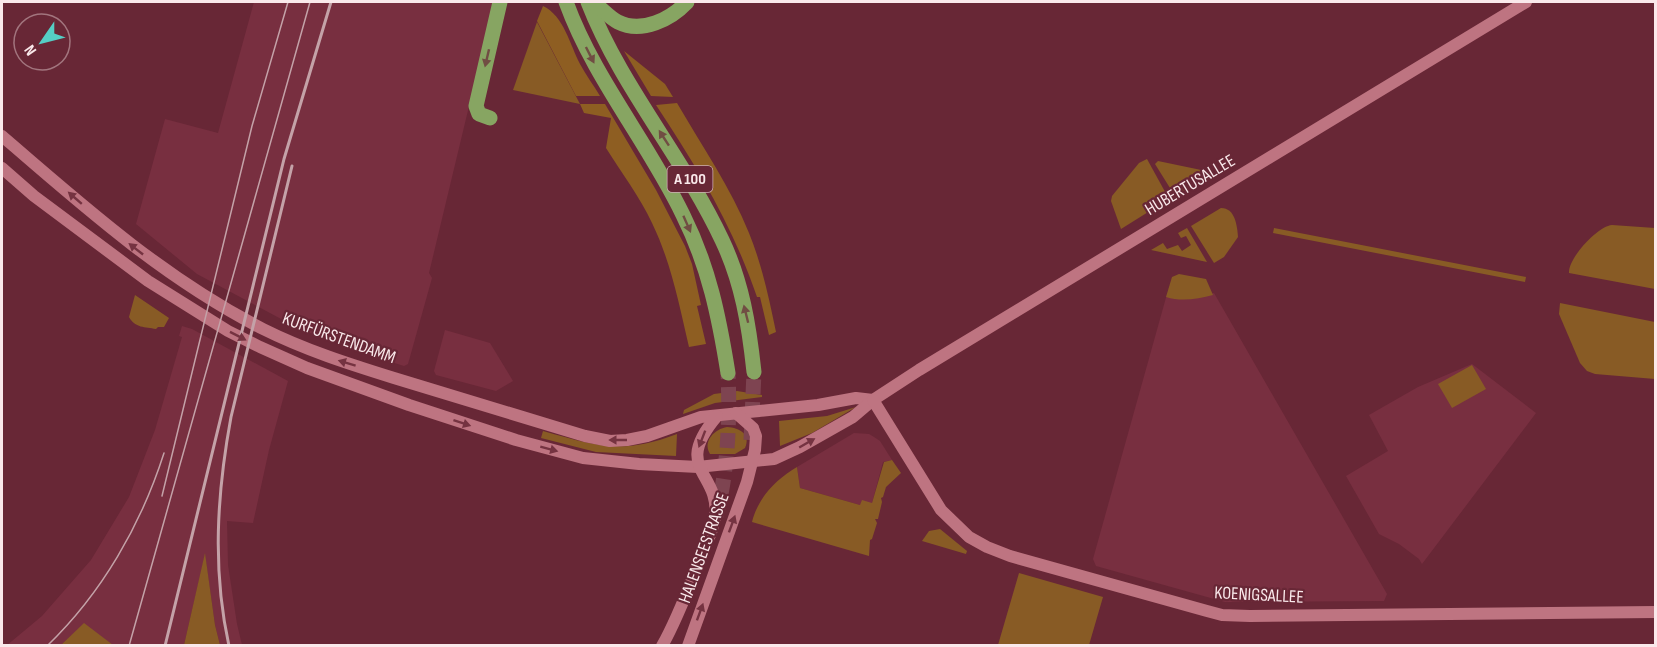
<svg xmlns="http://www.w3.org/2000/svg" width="1657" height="647" font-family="'Sofia Sans Condensed',sans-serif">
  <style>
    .built { fill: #782f40 }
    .green { fill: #885b25 }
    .forest { fill: #8e5e22 }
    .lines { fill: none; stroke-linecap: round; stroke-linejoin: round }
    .motorway-tunnel { stroke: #7e4451; stroke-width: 15; stroke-dasharray: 15 8; stroke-linecap: butt }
    .secondary { stroke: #be7481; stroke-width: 12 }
    .motorway { stroke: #87a562; stroke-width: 15 }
    .tram { stroke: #c4a2a8; stroke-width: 1.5 }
    .rail { stroke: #c4a2a8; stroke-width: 3 }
    .oneway { fill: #714d43 }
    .oneway2 { fill: #753341 }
    .labels { text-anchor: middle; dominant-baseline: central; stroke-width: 4.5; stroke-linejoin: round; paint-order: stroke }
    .shield { fill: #682736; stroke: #ceafb5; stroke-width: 1.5 }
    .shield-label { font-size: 16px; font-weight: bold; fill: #fae9eb }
    .street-label { font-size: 18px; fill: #fae9eb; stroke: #682736 }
  </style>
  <rect width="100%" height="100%" fill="#682736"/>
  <g class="built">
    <polygon points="254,2 494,2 429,273 432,278 408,364 404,366 366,354 300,329 197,274 136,224 165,119 218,133"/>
    <polygon points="1214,293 1387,594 1384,601 1225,602 1096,566 1093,559 1167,294 1202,296"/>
    <polygon points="182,326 192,329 288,381 269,450 253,523 227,521 228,565 237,624 242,645 220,645 215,625 205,555 184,645 112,645 84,624 61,645 6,646 42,616 91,560 129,497 155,430 182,337 179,336"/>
    <polygon points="445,330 490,343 513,381 496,391 436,375 434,371"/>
    <polygon points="1472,364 1536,413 1422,564 1419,559 1399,544 1379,534 1346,476 1388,451 1369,415 1418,387"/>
    <polygon points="854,433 869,434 874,437 880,441 892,460 883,462 872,503 860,505 800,488 797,467"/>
  </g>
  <g class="green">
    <polygon points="537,22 580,104 513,90"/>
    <polygon points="1147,159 1169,199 1121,229 1111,201 1112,196 1139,163"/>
    <polygon points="1158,161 1206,171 1205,178 1175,196 1155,164"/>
    <path d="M1221,208C1235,208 1237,225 1238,237L1224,257L1214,263L1191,226Z"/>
    <path d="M1612,225L1655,228V289L1569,273C1568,258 1598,226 1612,225Z"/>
    <polygon points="1187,228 1207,262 1151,250 1163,243 1167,249 1178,245 1182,251 1191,245 1186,236 1181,238 1178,233"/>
    <polygon points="1274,228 1526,277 1525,282 1273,233"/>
    <path d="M1179,274L1206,279L1213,295C1198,299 1181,302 1166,297L1172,277Z"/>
    <path d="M135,295L169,318L164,327H158L156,329C145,327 135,328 129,317Z"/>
    <polygon points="1560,303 1655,322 1655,379 1595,374 1587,371 1580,363 1559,314"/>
    <polygon points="1472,365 1486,389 1452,408 1438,384"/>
    <polygon points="737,391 762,395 762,397 715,403 683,414 684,410 714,394"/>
    <polygon points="856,407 812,433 780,446 779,421 827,416"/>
    <path d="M727,427C740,428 751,434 745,448L735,454H710C702,441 715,429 727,427Z"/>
    <path d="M543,431C597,446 622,455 677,434L676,456L596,452L541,438Z"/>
    <path d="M892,460L901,473L886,487L883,497L881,498L882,502L878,519H875L877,523L872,539L870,540L869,556L752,522C758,498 775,480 797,467L800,488L860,505L862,500L872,503L884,462Z"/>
    <polygon points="940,529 967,551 966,554 922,541 929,531"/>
    <polygon points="205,553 215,625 220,645 184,645"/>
    <polygon points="1019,573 1103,597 1089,645 998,645"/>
    <polygon points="84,623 113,645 61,645"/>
  </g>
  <g class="forest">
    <path d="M543,6C564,16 570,45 580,64C586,75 594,86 600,96H576L537,21Z"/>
    <polygon points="624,51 665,84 673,97 651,96"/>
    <path d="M677,103C702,146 731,188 749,233C762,265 769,298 776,332L769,335L760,297H757C732,224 698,169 656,105Z"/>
    <path d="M580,104H605L656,190L685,246L692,264L701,305L697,306L706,344L689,347C679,304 671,262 652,223C640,197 621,172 606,148L611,118L584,113Z"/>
  </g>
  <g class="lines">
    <g class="motorway-tunnel">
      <polyline points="751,440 754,372"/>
      <path d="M716,516C728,470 730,421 728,373"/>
    </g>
    <g class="secondary">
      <path d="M2,136C84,207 165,279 263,329C305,350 349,364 394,378C458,398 522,417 585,436L610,441L627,440L647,436L701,417L818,405L856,398L873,400"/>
      <polyline points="2,168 34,196 148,281 228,331 260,347 307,368 409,405 516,440 583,458 639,464 698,467 774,459 800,447 853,417 873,400 919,370 1526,2"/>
      <polyline points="873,400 941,510 969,537 987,547 1010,556 1207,611 1222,615 1250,616 1656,612"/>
      <path d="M662,646C679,616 690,584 703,552C707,541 714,529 715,517C721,472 671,470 717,416"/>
      <polyline points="688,646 747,482 755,450 756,436 753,428 736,413"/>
    </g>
    <g class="motorway">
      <path d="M566,2C594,79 648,142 683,215C709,267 719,317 728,373"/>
      <path d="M588,2C621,87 683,157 722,240C742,282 749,325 754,372"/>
      <path d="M592,2C601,7 608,17 618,22C642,34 671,19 687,2"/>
      <polyline points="490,118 479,114 476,106 500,2"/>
    </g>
    <g class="tram">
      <polyline points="162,496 252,126 288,2"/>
      <path d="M47,646C102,593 141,525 164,453"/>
      <polyline points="129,646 310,2"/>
    </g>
    <g class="rail">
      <polyline points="165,646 284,159 331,2"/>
      <path d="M229,646C212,569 217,493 231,417L292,166"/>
    </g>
  </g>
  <defs><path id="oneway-solid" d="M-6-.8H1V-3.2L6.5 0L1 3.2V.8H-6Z" transform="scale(1.5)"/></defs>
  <g class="oneway">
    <use href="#oneway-solid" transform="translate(590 55) rotate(63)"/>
    <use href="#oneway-solid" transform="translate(487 58) rotate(103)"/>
    <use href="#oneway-solid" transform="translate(664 138) rotate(-123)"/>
    <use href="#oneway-solid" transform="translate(687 224) rotate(66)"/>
    <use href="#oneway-solid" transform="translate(746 314) rotate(-104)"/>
  </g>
  <g class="oneway2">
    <use href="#oneway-solid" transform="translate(75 198) rotate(-139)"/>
    <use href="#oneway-solid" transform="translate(136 249) rotate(-142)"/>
    <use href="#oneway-solid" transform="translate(238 336) rotate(27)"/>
    <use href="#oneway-solid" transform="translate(347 363) rotate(-163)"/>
    <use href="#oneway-solid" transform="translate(462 423) rotate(18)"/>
    <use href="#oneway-solid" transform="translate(702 439) rotate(111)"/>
    <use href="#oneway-solid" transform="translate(618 440) rotate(-180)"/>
    <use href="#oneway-solid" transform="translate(807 443) rotate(-30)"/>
    <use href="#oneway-solid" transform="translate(549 449) rotate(15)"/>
    <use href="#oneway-solid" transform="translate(732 524) rotate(-70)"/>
    <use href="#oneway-solid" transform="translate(700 612) rotate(-70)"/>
  </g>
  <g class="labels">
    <rect class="shield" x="667.5" y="166" width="45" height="26" rx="4.5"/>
    <g class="shield-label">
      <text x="690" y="179">A 100</text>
    </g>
    <g class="street-label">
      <text transform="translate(1190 185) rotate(-31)">HUBERTUSALLEE</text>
      <text transform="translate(339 338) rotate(20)">KURFÜRSTENDAMM</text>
      <text transform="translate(704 548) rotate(-70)">HALENSEESTRASSE</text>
      <text transform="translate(1259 595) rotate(3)">KOENIGSALLEE</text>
    </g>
  </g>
  <rect width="1657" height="647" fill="none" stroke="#fae9eb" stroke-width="6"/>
  <g transform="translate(42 42) rotate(235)"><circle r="28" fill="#682736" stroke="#a2757e" stroke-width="1.5"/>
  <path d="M0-4.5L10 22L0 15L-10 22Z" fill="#55cec5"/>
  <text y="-9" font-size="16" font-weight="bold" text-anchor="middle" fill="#fae9eb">N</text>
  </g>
</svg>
